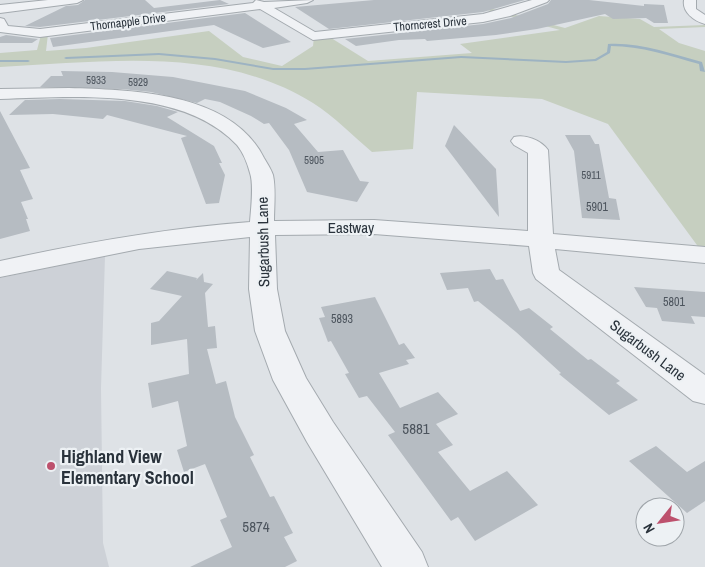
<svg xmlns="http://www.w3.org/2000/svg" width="705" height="567" font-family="'Archivo Narrow',sans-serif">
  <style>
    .built { fill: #cdd1d7 }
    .green { fill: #c6cfc0 }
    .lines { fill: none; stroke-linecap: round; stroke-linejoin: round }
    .stream { fill: #9db3c2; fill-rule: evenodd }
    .building { fill: #b6bcc2 }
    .minor-casing { stroke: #a4aaaf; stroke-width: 2 }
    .minor { fill: #f0f2f5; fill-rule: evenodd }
    .poi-dot { fill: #bd516d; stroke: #edf1f4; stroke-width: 2 }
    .labels { text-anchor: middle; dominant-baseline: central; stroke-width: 4.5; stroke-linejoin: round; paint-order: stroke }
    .far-number-label { font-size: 11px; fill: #4c545d }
    .far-street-label { font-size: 12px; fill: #29323b; stroke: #edf1f4 }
    .number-label { font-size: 12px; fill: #4c545d }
    .street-label { font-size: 15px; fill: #29323b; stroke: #edf1f4 }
    .near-number-label { font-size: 15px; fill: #4c545d }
    .near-poi-label { font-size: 18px; font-weight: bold; fill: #29323b; stroke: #edf1f4; text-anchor: start }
  </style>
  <rect width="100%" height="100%" fill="#dee2e6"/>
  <polygon class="built" points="105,256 101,388 103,543 109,567 0,567 0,278"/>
  <path class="green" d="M451,0H458L565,28L599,16L640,19L654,27L705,25V27L659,29L679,43L705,51V256L608,124L542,99L417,92L413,149L372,152C353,136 334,116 313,103C220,45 104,62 0,67V53L37,50L41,35L48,34L46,51L86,48L209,31L243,57L282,66L313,46L314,37L328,36L368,61L472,53L460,44L560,30Z"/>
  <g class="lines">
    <g class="stream">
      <path d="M608,44C639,42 672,54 702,62L705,72L700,71L699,64C670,56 641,46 611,46L610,53L596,61L566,63L461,58L305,70H273L215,60L159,55L66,59L64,58L66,57L159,53L215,58L273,68H305L461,56L566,61L595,59L607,52Z"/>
      <polygon points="0,60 28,60 30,61 28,62 0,62"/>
    </g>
  </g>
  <g class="building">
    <polygon points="85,0 145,0 154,8 220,0 229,4 40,27 25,26 66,6 78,5"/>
    <polygon points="374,0 525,0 483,12 329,29 295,7"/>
    <polygon points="551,0 589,0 644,6 644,4 664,5 668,23 654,23 646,18 613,19 605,14 537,29 496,35 427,41 425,39 399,40 356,46 345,39 483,24 511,18 548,4"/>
    <polygon points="245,13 291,42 263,48 214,25 53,47 50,38"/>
    <polygon points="6,35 38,39 32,43 0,43 0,37"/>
    <polygon points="61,71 112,72 173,77 245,91 286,108 307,120 294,124 318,152 343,150 360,181 369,182 357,202 307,192 289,150 269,123 264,124 251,116 220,102 205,99 197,103 151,92 122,89 40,87 51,76 63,76"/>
    <polygon points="60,99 125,101 157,106 178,112 167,117 214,146 222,163 219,163 225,175 219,203 206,204 181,138 187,136 107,115 103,119 53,114 9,115 25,100"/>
    <polygon points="0,111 30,168 20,170 33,199 21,202 28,219 26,219 30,231 0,239"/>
    <polygon points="454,125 496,169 499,217 445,146"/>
    <polygon points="565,135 590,135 595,144 599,144 609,198 616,199 620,220 582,218 574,151"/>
    <polygon points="490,269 496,280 503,279 520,311 529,308 553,327 550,329 588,360 591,359 620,381 616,383 638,400 609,415 559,374 561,373 516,332 478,301 474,302 468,288 447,290 440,273"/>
    <polygon points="167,271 197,278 196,280 203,273 204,282 213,284 205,293 208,327 215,326 217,348 207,349 216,384 226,381 235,417 254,455 250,457 270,497 274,496 293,533 284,537 297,561 285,567 190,567 232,547 220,520 227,517 205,464 184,472 177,450 187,446 178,401 152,408 148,383 189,374 187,339 151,345 151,323 159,321 182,296 150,289"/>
    <polygon points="634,287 705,292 705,317 691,316 695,324 662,321 657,308 646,307"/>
    <polygon points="375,297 399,345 404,343 415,358 406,360 409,364 379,373 400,408 438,392 458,414 436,424 453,445 438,452 470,491 507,471 538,505 475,541 458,517 451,521 388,435 395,432 367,396 359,398 345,374 349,373 331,341 328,342 319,318 325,317 321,307"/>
    <polygon points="656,446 687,472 705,461 705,501 687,513 629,461"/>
  </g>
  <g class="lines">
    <defs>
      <g id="minor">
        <polygon points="48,0 83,0 77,3 0,13 0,5"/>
        <polygon points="256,0 264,2 313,0 307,3 274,8 315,32 483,14 532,0 549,0 547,2 510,16 483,22 313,40 260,9 40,37 0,32 0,18 4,19 8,26 40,29 253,3"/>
        <path d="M684,0H696V9L705,15V24C694,21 682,12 684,0Z"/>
        <path d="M69,88C134,90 231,92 264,158C267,163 271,169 273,175C276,189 274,207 274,221L374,220L528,231V153L514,145L511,141L514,137C525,134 541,140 548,150L553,234L705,247V263L555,249L559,270L705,375V404L693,401L536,279L533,273L529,246L374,234L275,235L277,289L285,331L306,378L333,422L422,552L428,567H382L307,442L273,380L255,331L249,289L250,237L139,249L0,277V261C83,243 166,228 250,222C251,209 254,184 250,173C248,165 243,152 237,145C183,87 73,97 0,99V89Z"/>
      </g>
    </defs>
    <use href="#minor" class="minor-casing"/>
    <use href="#minor" class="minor"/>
  </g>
  <circle class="poi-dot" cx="51" cy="466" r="5"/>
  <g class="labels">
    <g class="far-number-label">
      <text x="96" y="80">5933</text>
      <text x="138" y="82">5929</text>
      <text x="314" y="160">5905</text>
      <text x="591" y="175">5911</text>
    </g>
    <g class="far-street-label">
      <text transform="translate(128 22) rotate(-7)">Thornapple Drive</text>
      <text transform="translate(430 24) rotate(-5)">Thorncrest Drive</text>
    </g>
    <g class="number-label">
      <text x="597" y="207">5901</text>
      <text x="674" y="302">5801</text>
      <text x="342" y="319">5893</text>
    </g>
    <g class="street-label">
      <text x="351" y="227">Eastway</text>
      <text transform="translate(263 242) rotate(-91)">Sugarbush Lane</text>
      <text transform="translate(648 350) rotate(37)">Sugarbush Lane</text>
    </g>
    <g class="near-number-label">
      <text x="416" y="428">5881</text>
      <text x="256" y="526">5874</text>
    </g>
    <g class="near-poi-label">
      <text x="61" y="456">Highland View<tspan x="61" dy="21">Elementary School</tspan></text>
    </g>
  </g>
  <g transform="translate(660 522) rotate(240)"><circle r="24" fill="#edf1f4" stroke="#9fa5aa"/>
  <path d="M0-4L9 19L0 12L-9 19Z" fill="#bd516d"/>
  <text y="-8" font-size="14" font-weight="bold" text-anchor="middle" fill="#29323b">N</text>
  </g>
</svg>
